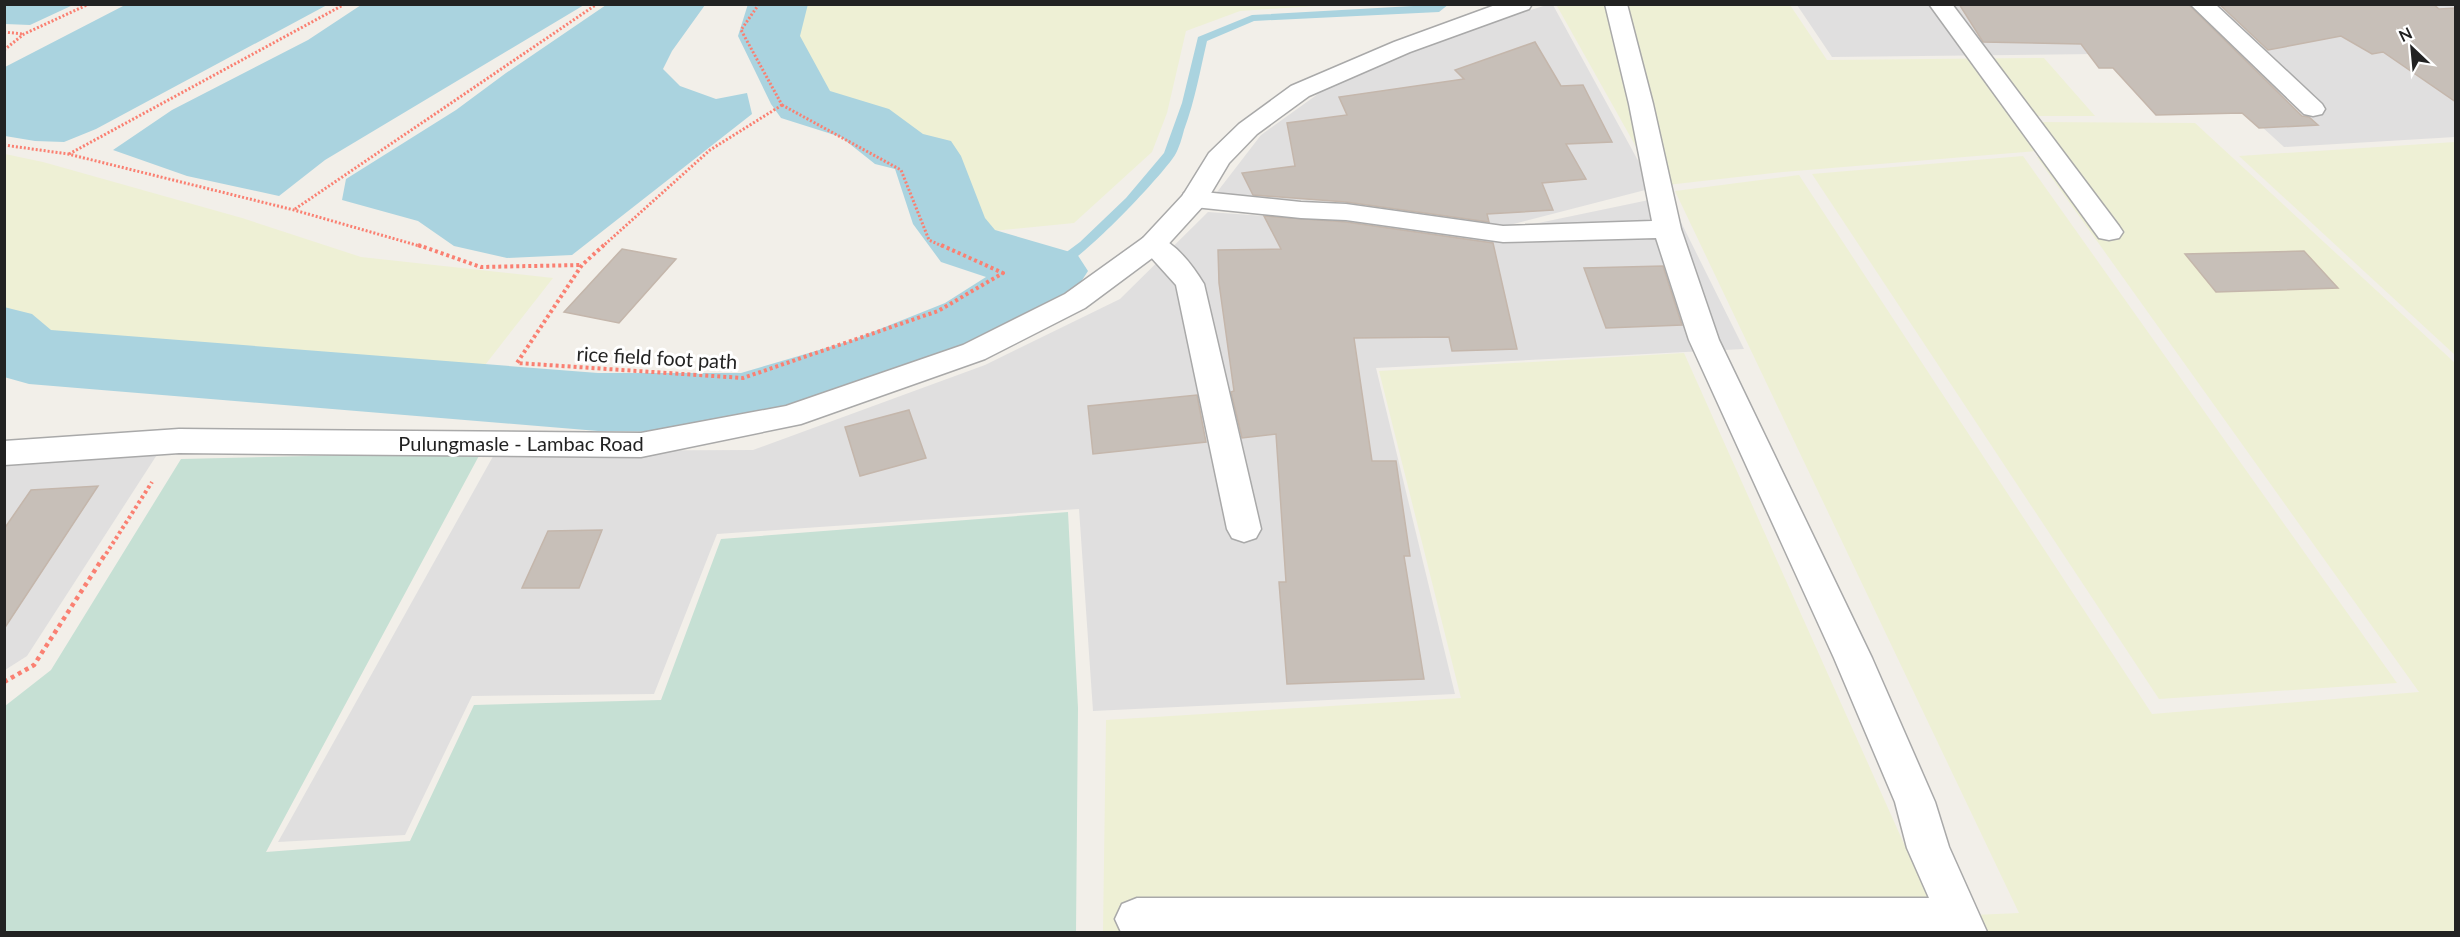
<svg xmlns="http://www.w3.org/2000/svg" width="2460" height="937" font-family="Lato,sans-serif">
  <style>
    .residential { fill: #e0dfdf }
    .farmland { fill: #eef0d5 }
    .wetland { fill: #c6e0d4 }
    .water { fill: #aad3df }
    .lines { fill: none; stroke-linecap: round; stroke-linejoin: round }
    .stream { fill: #aad3df; fill-rule: evenodd }
    .river { fill: #aad3df; fill-rule: evenodd }
    .building { fill: #c7bfb8; stroke: #c4b6ab; stroke-width: 1.5 }
    .minor-casing { stroke: #a9a9a9; stroke-width: 3 }
    .tertiary-casing { stroke: #a9a9a9; stroke-width: 3 }
    .path-far2 { stroke: #fa8072; stroke-width: 3; stroke-dasharray: 2 2; stroke-linecap: butt }
    .path-far1 { stroke: #fa8072; stroke-width: 4; stroke-dasharray: 3 3; stroke-linecap: butt }
    .path { stroke: #fa8072; stroke-width: 4.5; stroke-dasharray: 4 4; stroke-linecap: butt }
    .minor { fill: #fff; fill-rule: evenodd }
    .tertiary { fill: #fff; fill-rule: evenodd }
    .labels { text-anchor: middle; dominant-baseline: central; stroke-width: 6; stroke-linejoin: round; paint-order: stroke }
    .street-label { font-size: 20px; fill: #222; stroke: #fff }
  </style>
  <rect width="100%" height="100%" fill="#f2efe9"/>
  <g class="residential">
    <polygon points="1550,4 1553,5 1653,188 1498,228 1422,206 1214,196 1261,135 1336,81 1448,35"/>
    <polygon points="1797,5 2455,5 2455,137 2284,147 2181,53 1832,57"/>
    <polygon points="1668,196 1744,349 1376,368 1455,694 1093,711 1079,509 717,534 654,694 472,696 405,835 278,842 496,451 753,450 985,365 1120,299 1208,212 1394,225 1509,243 1515,228"/>
    <polygon points="160,450 27,656 5,670 5,461"/>
  </g>
  <g class="farmland">
    <polygon points="1567,4 1790,5 1827,60 2044,58 2095,116 2018,116 2036,151 1783,172 1658,186 1557,6"/>
    <polygon points="802,5 802,4 1330,5 1240,11 1186,31 1167,113 1152,152 1074,223 982,232 945,152 821,95 781,31"/>
    <polygon points="2037,122 2195,123 2455,363 2455,932 1592,932 2019,913 1675,191 1799,175 2152,714 2419,692 2037,157 2056,156"/>
    <polygon points="2455,142 2455,355 2239,156"/>
    <polygon points="5,154 43,162 242,218 361,257 553,278 471,383 41,350 5,325"/>
    <polygon points="2023,156 2397,683 2159,699 1812,174"/>
    <polygon points="1684,353 1931,904 1676,924 1389,932 1103,932 1106,720 1461,698 1379,371"/>
  </g>
  <polygon class="wetland" points="481,452 266,852 410,841 474,705 661,700 721,539 1068,512 1078,708 1076,932 5,932 5,706 51,670 181,459"/>
  <g class="water">
    <polygon points="5,4 73,4 73,5 30,25 5,24"/>
    <polygon points="125,5 125,4 327,5 96,129 64,142 35,141 5,136 5,67"/>
    <polygon points="361,5 584,5 325,160 279,196 187,176 113,150 172,110 308,40"/>
    <polygon points="606,5 705,5 672,51 663,69 680,86 716,99 747,93 752,114 572,255 507,258 454,246 418,221 342,200 346,179 456,110 506,73"/>
  </g>
  <g class="lines">
    <path class="stream" d="M1449,4L1439,12L1254,21L1207,41C1200,71 1195,100 1184,130C1182,138 1179,148 1175,155C1162,176 1066,279 1045,274L1044,271L1045,268L1080,242L1126,198L1164,153L1182,103L1198,37L1252,15Z"/>
    <polygon class="river" points="748,4 808,4 800,36 830,91 889,109 923,134 951,141 961,156 985,218 995,230 1077,254 1088,271 1077,288 1001,339 908,381 742,433 598,431 29,384 4,377 4,307 32,314 51,330 598,373 741,373 850,341 945,303 986,277 941,262 913,224 895,169 875,164 841,137 781,118 771,104 738,36"/>
  </g>
  <g class="building">
    <polygon points="1959,4 2188,4 2302,116 2309,117 2318,125 2259,128 2242,113 2156,115 2113,68 2099,68 2081,44 1983,42"/>
    <polygon points="2219,4 2433,4 2439,9 2456,8 2456,102 2383,52 2372,54 2341,36 2268,50"/>
    <polygon points="1535,42 1561,86 1583,85 1612,142 1566,144 1586,179 1542,183 1553,210 1487,214 1489,222 1346,202 1253,195 1242,173 1295,166 1287,123 1347,115 1339,97 1464,79 1455,70"/>
    <polygon points="1264,216 1346,222 1493,243 1517,349 1452,351 1449,337 1354,338 1372,461 1396,461 1410,556 1404,556 1424,679 1287,684 1279,582 1286,582 1276,434 1242,438 1231,392 1234,391 1219,283 1218,250 1281,249"/>
    <polygon points="622,249 676,259 619,323 564,312"/>
    <polygon points="2304,251 2338,288 2216,292 2185,254"/>
    <polygon points="1663,266 1682,325 1606,328 1584,268"/>
    <polygon points="1197,395 1206,442 1093,454 1088,406"/>
    <polygon points="909,410 926,458 860,476 845,427"/>
    <polygon points="98,486 4,629 4,529 31,490"/>
    <polygon points="602,530 579,588 522,588 548,531"/>
  </g>
  <g class="lines">
    <defs>
      <g id="minor">
        <polygon points="1605,4 1627,4 1653,104 1681,229 1719,340 1872,658 1935,802 1949,847 1987,932 1121,932 1115,919 1122,904 1137,898 1929,898 1907,848 1895,802 1834,658 1689,340 1656,238 1503,242 1346,220 1301,218 1194,207 1184,205 1181,199 1184,193 1194,191 1301,202 1346,204 1503,226 1652,221 1629,104"/>
        <polygon points="1929,4 1952,4 2119,226 2123,232 2119,238 2109,240 2099,238"/>
        <polygon points="2190,4 2215,4 2322,104 2325,109 2322,114 2313,116 2304,114"/>
        <path d="M1153,235C1175,241 1193,266 1204,284L1261,529L1256,538L1244,542L1232,538L1227,529L1176,285L1139,244L1143,238Z"/>
      </g>
      <polygon id="tertiary" points="1498,4 1532,4 1529,9 1410,52 1309,96 1257,134 1229,163 1204,205 1163,250 1085,308 985,359 801,424 641,457 179,453 4,465 4,441 179,429 641,433 786,406 963,345 1065,294 1143,238 1183,195 1209,153 1239,124 1291,86 1394,42"/>
    </defs>
    <use href="#minor" class="minor-casing"/>
    <use href="#tertiary" class="tertiary-casing"/>
    <g class="path-far2">
      <polyline points="759,4 741,30 782,105"/>
      <polyline points="4,32 23,34"/>
      <polyline points="4,50 24,34 89,4"/>
      <polyline points="782,105 901,170 929,240 944,247"/>
      <polyline points="4,145 68,154 294,210 423,247"/>
      <polyline points="69,154 345,4"/>
      <polyline points="295,209 597,4"/>
      <polyline points="602,247 710,150 782,105"/>
    </g>
    <g class="path-far1">
      <polyline points="418,245 481,267 582,265"/>
      <polyline points="604,245 582,265 517,363 743,378 938,311 1003,273 941,245"/>
      <polyline points="106,554 152,482"/>
    </g>
    <polyline class="path" points="4,682 34,665 106,553"/>
    <use href="#minor" class="minor"/>
    <use href="#tertiary" class="tertiary"/>
  </g>
  <g class="labels">
    <g class="street-label">
      <text transform="translate(657 357) rotate(3)">rice field foot path</text>
      <text x="521" y="443">Pulungmasle - Lambac Road</text>
    </g>
  </g>
  <rect width="2460" height="937" fill="none" stroke="#222222" stroke-width="12"/>
  <g transform="translate(2412 48) rotate(334)" stroke="#ffffff" stroke-width="4.5" paint-order="stroke">
  <path d="M0-4.5L10 22L0 15L-10 22Z" fill="#222222"/>
  <text y="-9" font-size="16" font-weight="bold" text-anchor="middle" fill="#222222">N</text>
  </g>
</svg>
